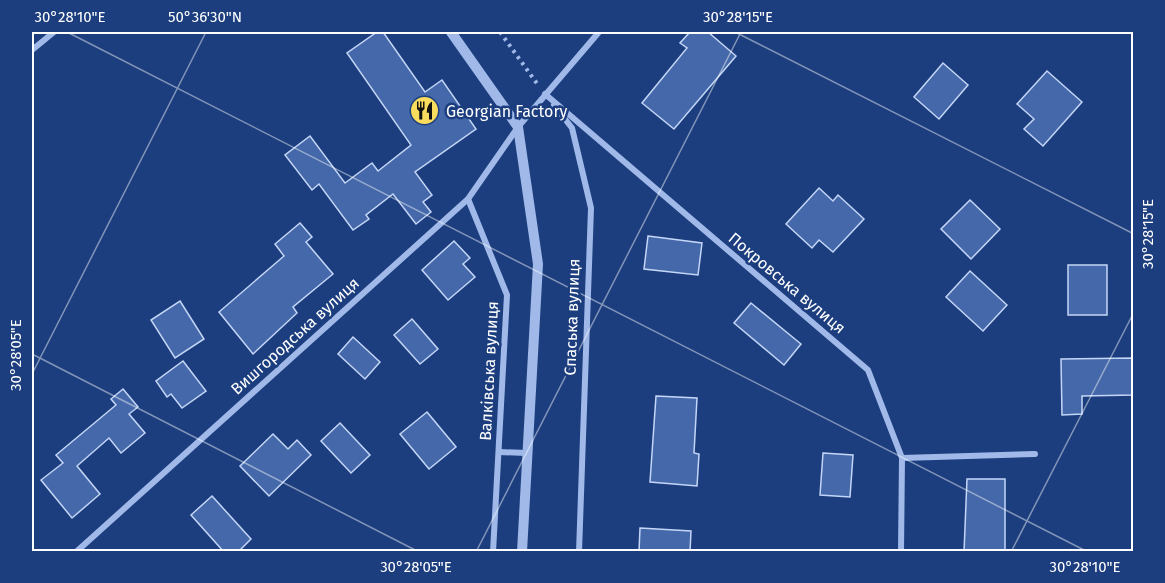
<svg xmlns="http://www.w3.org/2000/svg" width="1165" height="583" font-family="'Fira Sans',sans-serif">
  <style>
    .building { fill: #4468a9; stroke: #c4d6f7; stroke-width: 1.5 }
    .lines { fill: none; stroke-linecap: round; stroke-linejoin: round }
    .path { stroke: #a0b9e9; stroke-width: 4; stroke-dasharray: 3 4.5; stroke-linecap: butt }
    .minor { stroke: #a0b9e9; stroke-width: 6 }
    .tertiary { stroke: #a0b9e9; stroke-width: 10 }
    .ticks { fill: none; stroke: #fff; stroke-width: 1.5; stroke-opacity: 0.45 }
    .labels { text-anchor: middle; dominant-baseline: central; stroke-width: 5; stroke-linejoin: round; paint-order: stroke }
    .poi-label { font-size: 16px; fill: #fff; stroke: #1c3e7f; text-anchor: start }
    .street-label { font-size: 16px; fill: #fff; stroke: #1c3e7f }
    .neatline { fill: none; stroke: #fff; stroke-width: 2 }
    .ticks-label { font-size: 15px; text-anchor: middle; fill: #fff }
  </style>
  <rect width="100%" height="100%" fill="#1c3e7f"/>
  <g class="building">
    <polygon points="377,32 383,32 425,92 442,80 476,129 415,172 432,195 423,202 431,212 416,224 393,194 366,215 369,219 353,230 319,184 312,190 285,155 310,136 345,183 372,163 378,171 411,145 347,53"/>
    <polygon points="690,32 708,32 736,56 674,129 642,103 687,48 680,43"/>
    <polygon points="943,63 968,85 939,119 914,97"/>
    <polygon points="1047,71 1082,102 1043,146 1024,129 1034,119 1017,104"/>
    <polygon points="819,188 833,201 838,195 864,219 833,252 819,240 812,248 786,224"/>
    <polygon points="970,200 1000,229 971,259 941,229"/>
    <polygon points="300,223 312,237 306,242 333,274 293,307 297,313 253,354 219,312 284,256 275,244"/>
    <polygon points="648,236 702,243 698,275 644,269"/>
    <polygon points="454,241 470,258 463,264 475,277 448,300 422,270"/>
    <rect x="1068" y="265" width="39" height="50"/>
    <polygon points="970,271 1007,305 983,331 946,297"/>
    <polygon points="180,301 204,339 175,358 151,320"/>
    <polygon points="751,303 801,344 784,365 734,323"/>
    <polygon points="412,319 438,349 420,364 394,335"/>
    <polygon points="353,337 380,362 365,379 338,354"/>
    <polygon points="1134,358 1134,395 1082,396 1082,414 1062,415 1061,359"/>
    <polygon points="183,361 206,391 182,408 171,394 167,397 156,381"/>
    <polygon points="123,389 138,407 129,414 145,433 121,453 109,438 77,466 100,494 72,518 41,480 63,463 56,455 116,405 111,399"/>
    <polygon points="656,396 697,398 694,453 699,454 697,486 650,482"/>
    <polygon points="427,412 456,447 429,469 400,434"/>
    <polygon points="340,423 370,455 351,473 321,441"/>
    <polygon points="273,434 288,449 297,440 311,455 269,496 240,466"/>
    <polygon points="823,453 853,455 850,497 820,495"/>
    <polygon points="967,479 1005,479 1005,552 964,552"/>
    <polygon points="212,496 251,539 238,552 224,552 191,515"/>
    <polygon points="640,528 691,531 690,552 639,552"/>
  </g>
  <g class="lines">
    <polyline class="path" points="500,32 538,85"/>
    <g class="minor">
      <polyline points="32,50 54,32"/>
      <polyline points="545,94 868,370 902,458 901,552"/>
      <polyline points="554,105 572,128 591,208 579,552"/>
      <polyline points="468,199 507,295 493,552"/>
      <polyline points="499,452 527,453"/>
      <polyline points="902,458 1035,454"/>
      <polyline points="76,552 468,199 518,127 599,32"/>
    </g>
    <polyline class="tertiary" points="451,32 518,127 538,264 522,552"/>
  </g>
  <path class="ticks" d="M67,32L1088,552M735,32L1134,234M32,354L419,552M32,374L206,32M476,552L741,32M1011,552L1134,312"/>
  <defs>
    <symbol id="restaurant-disc" viewBox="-11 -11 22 22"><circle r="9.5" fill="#f9dc5d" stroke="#1c3e7f"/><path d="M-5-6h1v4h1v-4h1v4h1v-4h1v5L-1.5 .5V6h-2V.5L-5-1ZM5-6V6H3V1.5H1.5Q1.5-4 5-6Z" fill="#111"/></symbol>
  </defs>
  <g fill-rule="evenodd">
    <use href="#restaurant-disc" x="408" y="94" width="33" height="33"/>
  </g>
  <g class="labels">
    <g class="poi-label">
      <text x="446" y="111">Georgian Factory</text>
    </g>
    <g class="street-label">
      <text transform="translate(787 283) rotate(40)">Покровська вулиця</text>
      <text transform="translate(572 317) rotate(-88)">Спаська вулиця</text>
      <text transform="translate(295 336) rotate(-42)">Вишгородська вулиця</text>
      <text transform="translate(489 371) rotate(-87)">Валківська вулиця</text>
    </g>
  </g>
  <rect width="1165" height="583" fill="none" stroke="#1c3e7f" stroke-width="66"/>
  <rect x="33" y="33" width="1099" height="517" class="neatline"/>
  <g class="ticks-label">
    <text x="70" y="22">30°28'10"E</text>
    <text x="205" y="22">50°36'30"N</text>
    <text x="738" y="22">30°28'15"E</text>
    <text transform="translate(1148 234) rotate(-90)" y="5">30°28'15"E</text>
    <text transform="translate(16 355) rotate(-90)" y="5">30°28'05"E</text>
    <text x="416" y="572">30°28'05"E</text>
    <text x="1085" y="572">30°28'10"E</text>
  </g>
</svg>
